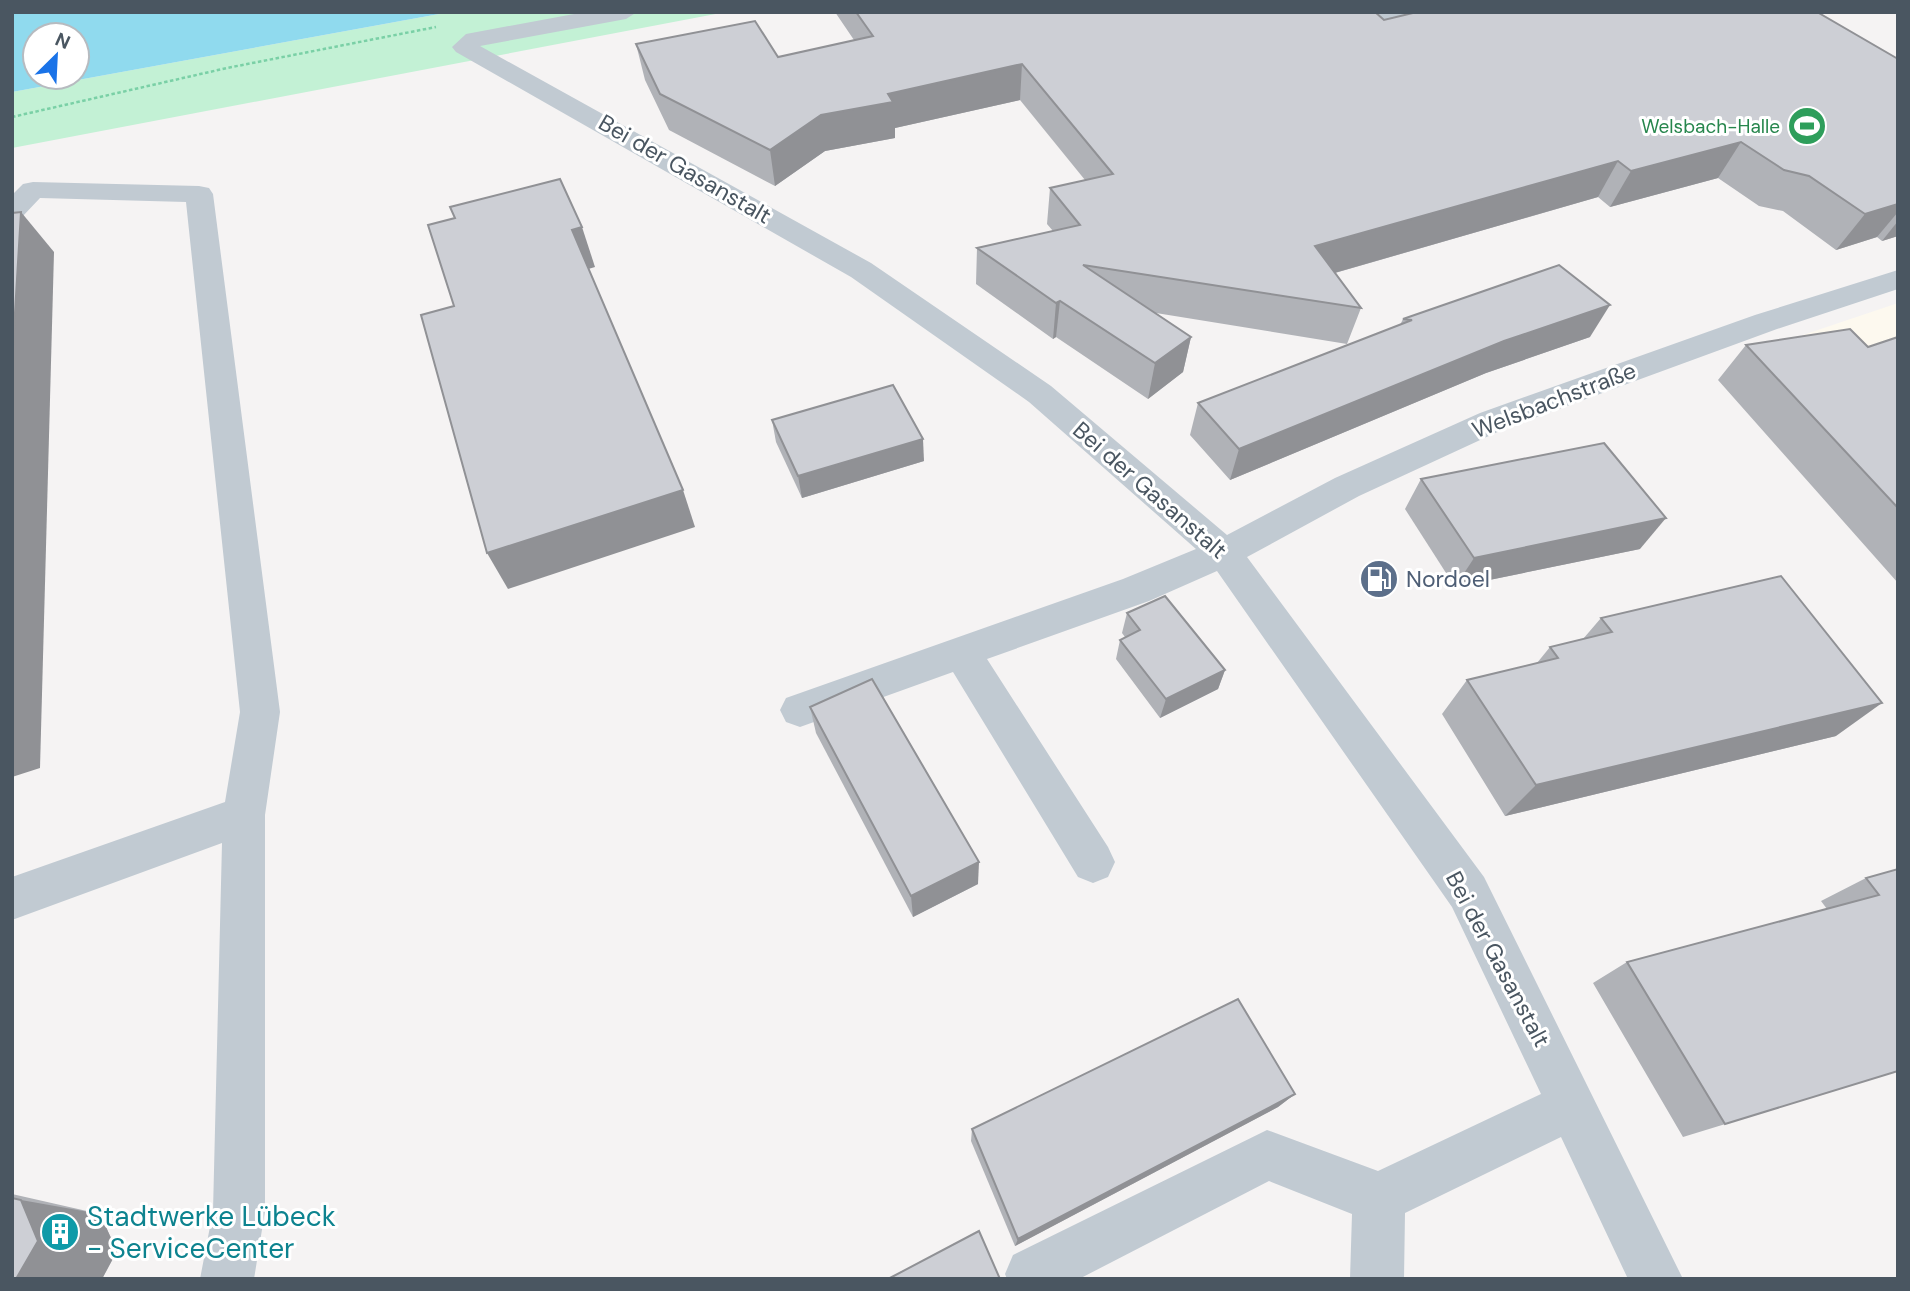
<svg xmlns="http://www.w3.org/2000/svg" width="1910" height="1291" font-family="'DM Sans',sans-serif">
  <style>
    .commercial { fill: #fdf9ef }
    .green { fill: #c3f1d5 }
    .water { fill: #90daee; fill-rule: evenodd }
    .lines { fill: none; stroke-linecap: round; stroke-linejoin: round }
    .path { stroke: #7ad0a6; stroke-width: 2.5; stroke-dasharray: 3.5 2.5; stroke-linecap: butt }
    .minor { fill: #c1cad2; fill-rule: evenodd }
    .wall { fill: #b0b2b7 }
    .shaded-wall { fill: #909195 }
    .building { fill: #cdcfd5; stroke: #909195; stroke-width: 2 }
    .labels { text-anchor: middle; dominant-baseline: central; stroke-width: 6; stroke-linejoin: round; paint-order: stroke }
    .far-leisure-label { font-size: 19px; fill: #27864d; stroke: #fff; text-anchor: end }
    .street-label { font-size: 23px; fill: #4a5661; stroke: #fff }
    .service-label { font-size: 23px; fill: #4e5e75; stroke: #fff; text-anchor: start }
    .near-culture-label { font-size: 28px; fill: #0d838f; stroke: #fff; text-anchor: start }
  </style>
  <rect width="100%" height="100%" fill="#f5f3f3"/>
  <polygon class="commercial" points="1898,303 1898,427 1803,335"/>
  <polygon class="green" points="450,12 726,12 12,148 12,92"/>
  <path class="water" d="M12,12H450L12,92ZM35,35H77V77H35Z"/>
  <g class="lines">
    <polyline class="path" points="12,117 227,68 436,27"/>
    <g class="minor">
      <polygon points="585,12 637,12 626,19 480,46 871,263 1051,386 1227,535 1335,478 1480,413 1755,315 1898,270 1898,289 1777,329 1504,429 1359,496 1247,557 1484,877 1683,1279 1628,1279 1561,1137 1405,1213 1404,1279 1350,1279 1352,1214 1269,1181 1079,1279 1007,1279 1005,1274 1013,1255 1267,1130 1378,1171 1541,1094 1452,907 1217,571 1149,601 987,659 1108,847 1115,862 1108,877 1093,883 1078,877 953,672 800,727 786,722 780,710 786,698 1123,579 1196,549 1029,402 851,277 456,52 452,47 466,34"/>
      <polygon points="1368,12 1410,12 1407,17 1339,33 1331,31 1327,26 1331,21"/>
      <polygon points="33,182 199,186 209,188 213,194 280,712 265,815 265,1211 254,1279 200,1279 213,1211 222,843 12,920 12,877 225,802 240,712 186,202 40,198 22,217 12,219 12,195 23,184"/>
    </g>
  </g>
  <g class="wall">
    <polygon points="835,12 1375,12 1384,20 1898,59 1898,236 1882,241 1877,237 1836,250 1783,211 1759,206 1718,178 1610,207 1598,197 1335,273 1361,308 1347,344 1156,313 1191,337 1183,372 1148,399 1056,337 1053,339 976,284 977,248 1053,231 1047,224 1050,188 1085,180 1020,100 895,128 895,138 825,151 775,186 669,130 645,80 636,44 778,57 854,40"/>
    <polygon points="1403,319 1590,337 1486,373 1230,480 1190,435 1198,403 1400,325"/>
    <polygon points="1898,337 1898,583 1718,380 1746,345 1868,347"/>
    <polygon points="772,420 924,461 802,498 776,442"/>
    <polygon points="1421,479 1640,549 1455,587 1405,509"/>
    <polygon points="1127,613 1225,670 1218,689 1160,718 1116,659 1120,640 1125,637 1122,633"/>
    <polygon points="1601,618 1836,736 1505,816 1442,714 1467,680 1537,663 1550,647 1583,639"/>
    <polygon points="810,707 978,884 913,917 816,733"/>
    <polygon points="1898,869 1898,1071 1683,1137 1593,983 1627,962 1827,909 1821,901 1866,878"/>
    <polygon points="1295,1094 1278,1107 1015,1246 971,1141 972,1129"/>
    <polygon points="12,1194 100,1214 117,1251 102,1279 12,1279"/>
  </g>
  <g class="shaded-wall">
    <polygon points="1022,64 1020,100 895,128 895,138 825,151 775,186 770,150 821,115 888,94"/>
    <polygon points="1741,142 1718,178 1610,207 1631,171"/>
    <polygon points="1618,161 1598,197 1303,282 1315,246"/>
    <polygon points="1898,204 1898,212 1877,237 1836,250 1865,214"/>
    <polygon points="21,212 54,252 40,768 12,777 12,363"/>
    <polygon points="1898,221 1898,236 1882,241"/>
    <polygon points="582,227 595,267 585,270 572,230"/>
    <polygon points="1060,301 1056,337 1053,339 1056,303"/>
    <polygon points="1610,305 1590,337 1486,373 1230,480 1239,449 1504,341"/>
    <polygon points="1191,337 1183,372 1148,399 1155,363"/>
    <polygon points="923,439 924,461 802,498 798,476"/>
    <polygon points="683,490 695,527 508,589 487,553"/>
    <polygon points="1666,518 1640,549 1455,587 1474,558"/>
    <polygon points="1225,670 1218,689 1160,718 1166,699"/>
    <polygon points="1882,703 1836,736 1505,816 1536,785"/>
    <polygon points="979,862 978,884 913,917 911,896"/>
    <polygon points="1295,1094 1278,1107 1015,1246 1018,1239"/>
    <polygon points="21,1200 100,1214 117,1251 102,1279 16,1279"/>
  </g>
  <g class="building">
    <polygon points="856,12 1375,12 1384,20 1417,12 1817,12 1898,59 1898,204 1865,214 1809,176 1784,170 1741,142 1631,171 1618,161 1315,246 1361,308 1083,265 1191,337 1155,363 1060,301 1056,303 977,248 1080,225 1050,188 1113,174 1022,64 888,94 893,102 821,115 770,150 660,94 636,44 755,21 778,57 873,36"/>
    <polygon points="560,179 582,227 572,230 683,490 487,553 421,315 454,306 428,225 455,218 450,207"/>
    <polygon points="21,212 12,363 12,213"/>
    <polygon points="1559,265 1610,305 1504,341 1239,449 1198,403 1412,320 1403,319"/>
    <polygon points="1850,329 1868,347 1898,337 1898,508 1746,345"/>
    <polygon points="893,385 923,439 798,476 772,420"/>
    <polygon points="1604,443 1666,518 1474,558 1421,479"/>
    <polygon points="1781,576 1882,703 1536,785 1467,680 1558,658 1550,647 1612,632 1601,618"/>
    <polygon points="1165,596 1225,670 1166,699 1120,640 1140,630 1127,613"/>
    <polygon points="872,679 979,862 911,896 810,707"/>
    <polygon points="1898,869 1898,1071 1725,1124 1627,962 1879,895 1866,878"/>
    <polygon points="1238,999 1295,1094 1018,1239 972,1129"/>
    <polygon points="12,1198 21,1200 38,1241 16,1279 12,1279"/>
    <polygon points="979,1231 1000,1279 888,1279"/>
  </g>
  <defs>
    <symbol id="stadium-disc" viewBox="-11 -11 22 22"><circle r="9.5" fill="#2e9e5b" stroke="#fff"/><path d="M0-5a6.5 5 0 1 0 0 10a6.5 5 0 1 0 0-10ZM-3.5-1.8h7v3.6h-7Z" fill="#fff"/></symbol>
    <symbol id="fuel-disc" viewBox="-11 -11 22 22"><circle r="9.5" fill="#5c6f8a" stroke="#fff"/><path d="M-5.5-6h7V0h2V4h1.3V-2.5L3-4.5l.8-.8L6-3V5H2.5V1h-1V6h-7ZM-4.2-4.7v3.2H.2V-4.7Z" fill="#fff"/></symbol>
    <symbol id="building-disc" viewBox="-11 -11 22 22"><circle r="9.5" fill="#0f9aa8" stroke="#fff"/><path d="M-4-6H4V6H1V3H-1V6H-4ZM-2.5-4.3h1.7v1.8h-1.7ZM.8-4.3h1.7v1.8H.8ZM-2.5-1h1.7V.8h-1.7ZM.8-1h1.7V.8H.8Z" fill="#fff"/></symbol>
  </defs>
  <g fill-rule="evenodd">
    <use href="#stadium-disc" x="1785" y="104" width="44" height="44"/>
    <use href="#fuel-disc" x="1357" y="557" width="44" height="44"/>
    <use href="#building-disc" x="38" y="1210" width="44" height="44"/>
  </g>
  <g class="labels">
    <g class="far-leisure-label">
      <text x="1780" y="126">Welsbach-Halle</text>
    </g>
    <g class="street-label">
      <text transform="translate(685 169) rotate(30)">Bei der Gasanstalt</text>
      <text transform="translate(1554 400) rotate(-21)">Welsbachstraße</text>
      <text transform="translate(1150 490) rotate(41)">Bei der Gasanstalt</text>
      <text transform="translate(1498 959) rotate(62)">Bei der Gasanstalt</text>
    </g>
    <g class="service-label">
      <text x="1406" y="579">Nordoel</text>
    </g>
    <g class="near-culture-label">
      <text x="87" y="1216">Stadtwerke Lübeck<tspan x="87" dy="32">- ServiceCenter</tspan></text>
    </g>
  </g>
  <rect width="1910" height="1291" fill="none" stroke="#4a5661" stroke-width="28"/>
  <g transform="translate(56 56) rotate(24)"><circle r="33" fill="#ffffff" stroke="#b7bbc0" stroke-width="2"/>
  <path d="M0-5L12 26L0 18L-12 26Z" fill="#1a73e8"/>
  <text y="-10" font-size="19" font-weight="bold" text-anchor="middle" fill="#4a5661">N</text>
  </g>
</svg>
